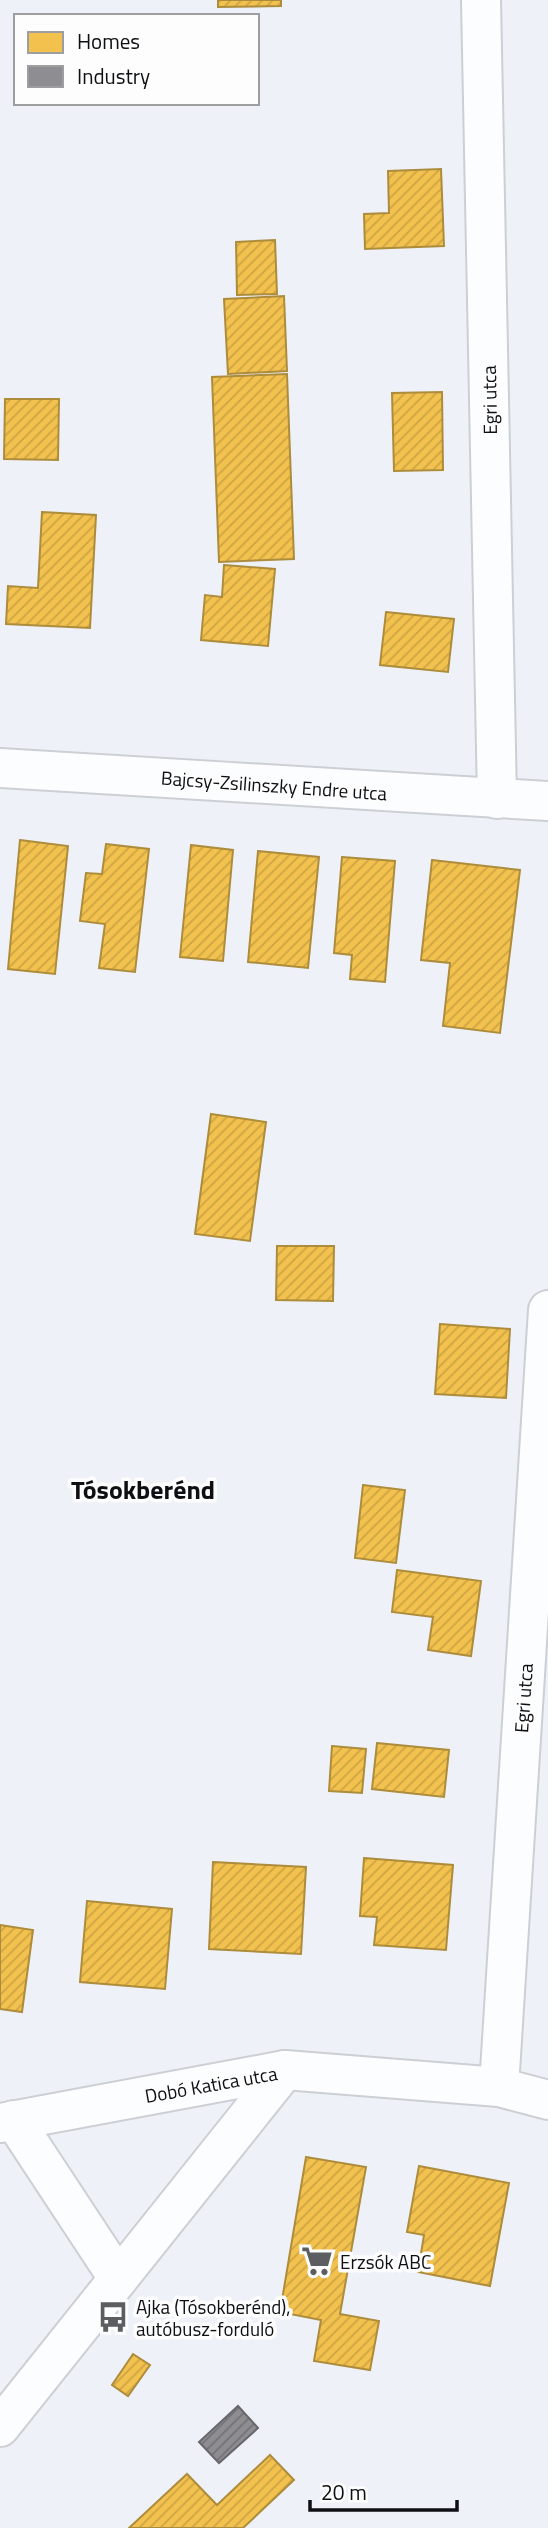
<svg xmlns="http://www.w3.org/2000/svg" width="548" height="2528" font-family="'Titillium Web',sans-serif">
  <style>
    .homes { fill: url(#homes-hatch); stroke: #ad8c3c; stroke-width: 2 }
    .industry { fill: url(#industry-hatch); stroke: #67676c; stroke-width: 2 }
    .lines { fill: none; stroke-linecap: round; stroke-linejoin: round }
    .minor-casing { stroke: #cccfd4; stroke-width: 42 }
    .minor { stroke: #fcfdfe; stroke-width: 38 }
    .labels { text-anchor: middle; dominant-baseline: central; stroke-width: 7; stroke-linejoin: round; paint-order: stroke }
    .street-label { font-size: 19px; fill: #0d0f12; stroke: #fdfdfd }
    .poi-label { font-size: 19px; fill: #0d0f12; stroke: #fdfdfd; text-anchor: start }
    .district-label { font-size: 26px; font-weight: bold; fill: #0d0f12; stroke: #fdfdfd }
  </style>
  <defs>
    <pattern id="homes-hatch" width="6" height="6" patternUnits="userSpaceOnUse" patternTransform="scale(1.75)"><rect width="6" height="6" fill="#f2c14e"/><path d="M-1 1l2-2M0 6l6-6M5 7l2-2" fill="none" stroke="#cea543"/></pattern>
    <pattern id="industry-hatch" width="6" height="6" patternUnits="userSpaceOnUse" patternTransform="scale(1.75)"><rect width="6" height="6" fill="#8d8d92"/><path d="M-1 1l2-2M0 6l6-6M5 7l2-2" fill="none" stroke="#727276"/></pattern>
  </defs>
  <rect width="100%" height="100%" fill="#eef2f8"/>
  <g class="homes">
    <polygon points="218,0 281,0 281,6 218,7"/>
    <polygon points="441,169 444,246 365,249 364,214 389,213 388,171"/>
    <polygon points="275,240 277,294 237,295 236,242"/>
    <polygon points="284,296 287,371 228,374 224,299"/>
    <polygon points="287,374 294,559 219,562 212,377"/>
    <polygon points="442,392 443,470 394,471 392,393"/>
    <polygon points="5,399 59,399 58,460 4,459"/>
    <polygon points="42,512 96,515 90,628 6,624 8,586 38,588"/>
    <polygon points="224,565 275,569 268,646 201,640 205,595 222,597"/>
    <polygon points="386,612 454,619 448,672 380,665"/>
    <polygon points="20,840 68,846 55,974 8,969"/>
    <polygon points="106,844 149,849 135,972 99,968 105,924 80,921 86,873 102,874"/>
    <polygon points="191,845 233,850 223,961 180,957"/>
    <polygon points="258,851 319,857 308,968 248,962"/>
    <polygon points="342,857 395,861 385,982 350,979 352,955 334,953"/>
    <polygon points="432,860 520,870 500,1033 443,1026 450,963 421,960"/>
    <polygon points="211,1114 266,1122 250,1241 195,1234"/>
    <polygon points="277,1246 334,1246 333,1301 276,1300"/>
    <polygon points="440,1324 510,1329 506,1398 435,1394"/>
    <polygon points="363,1485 405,1490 396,1563 355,1558"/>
    <polygon points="397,1570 481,1581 471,1656 428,1650 433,1617 392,1612"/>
    <polygon points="377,1743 449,1750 444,1797 372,1789"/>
    <polygon points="332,1746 366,1749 362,1793 329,1791"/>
    <polygon points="364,1858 453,1865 446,1950 374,1945 377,1917 360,1916"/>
    <polygon points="213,1862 306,1867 301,1954 209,1949"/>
    <polygon points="87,1901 172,1909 165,1989 80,1982"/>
    <polygon points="0,1925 33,1930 22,2012 0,2009"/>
    <polygon points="306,2157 366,2167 340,2314 379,2321 370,2370 314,2361 321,2320 280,2312"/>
    <polygon points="419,2166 509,2183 490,2286 418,2272 424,2235 407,2232"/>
    <polygon points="133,2354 150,2365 128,2396 112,2385"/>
    <polygon points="270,2455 294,2480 243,2528 129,2528 187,2474 217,2505"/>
  </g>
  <polygon class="industry" points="238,2406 258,2428 219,2463 199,2442"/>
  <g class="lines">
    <defs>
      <g id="minor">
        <polyline points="481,0 497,799"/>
        <polyline points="0,768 548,801"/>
        <polyline points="499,2087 548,1310"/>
        <polyline points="14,2120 118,2278"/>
        <polyline points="0,2123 285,2070 499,2087 548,2100"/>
        <polyline points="0,2427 285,2070"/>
      </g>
    </defs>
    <use href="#minor" class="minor-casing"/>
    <use href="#minor" class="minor"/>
  </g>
  <defs>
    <symbol id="supermarket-bare" viewBox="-9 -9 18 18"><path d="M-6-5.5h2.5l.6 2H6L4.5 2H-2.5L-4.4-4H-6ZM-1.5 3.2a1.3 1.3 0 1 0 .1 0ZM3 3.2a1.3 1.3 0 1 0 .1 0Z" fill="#5c5e62" stroke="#fdfdfd" stroke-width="2.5" paint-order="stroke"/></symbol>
    <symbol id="bus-bare" viewBox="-9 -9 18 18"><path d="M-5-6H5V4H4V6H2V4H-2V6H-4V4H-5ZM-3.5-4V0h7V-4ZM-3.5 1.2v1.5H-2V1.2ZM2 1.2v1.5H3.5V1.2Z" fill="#5c5e62" stroke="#fdfdfd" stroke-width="2.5" paint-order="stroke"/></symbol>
  </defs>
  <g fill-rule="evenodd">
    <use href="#supermarket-bare" x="295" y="2239" width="44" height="44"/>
    <use href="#bus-bare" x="91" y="2295" width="44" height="44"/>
  </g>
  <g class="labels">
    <g class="street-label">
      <text transform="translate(489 400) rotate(-91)">Egri utca</text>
      <text transform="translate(274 785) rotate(4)">Bajcsy-Zsilinszky Endre utca</text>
      <text transform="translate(523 1698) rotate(-86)">Egri utca</text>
      <text transform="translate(211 2084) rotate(-10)">Dobó Katica utca</text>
    </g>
    <g class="poi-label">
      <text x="340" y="2261">Erzsók ABC</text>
      <text x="136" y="2306">Ajka (Tósokberénd),<tspan x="136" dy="22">autóbusz-forduló</tspan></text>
    </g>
    <g class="district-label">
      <text x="143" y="1489">Tósokberénd</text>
    </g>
  </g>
  <rect x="14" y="14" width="245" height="91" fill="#fdfdfd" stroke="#9d9e9f" stroke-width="2"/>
  <rect x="28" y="32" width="35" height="21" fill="#f2c14e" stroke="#9d9e9f" stroke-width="2"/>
  <text x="77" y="49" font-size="21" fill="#0d0f12">Homes</text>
  <rect x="28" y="66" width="35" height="21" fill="#8d8d92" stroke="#9d9e9f" stroke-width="2"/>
  <text x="77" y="84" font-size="21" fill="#0d0f12">Industry</text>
  <path d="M310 2500v10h147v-10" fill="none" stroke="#0d0f12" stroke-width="3.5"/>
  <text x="321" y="2500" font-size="21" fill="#0d0f12" stroke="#fdfdfd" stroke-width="5" paint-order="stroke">20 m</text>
</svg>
